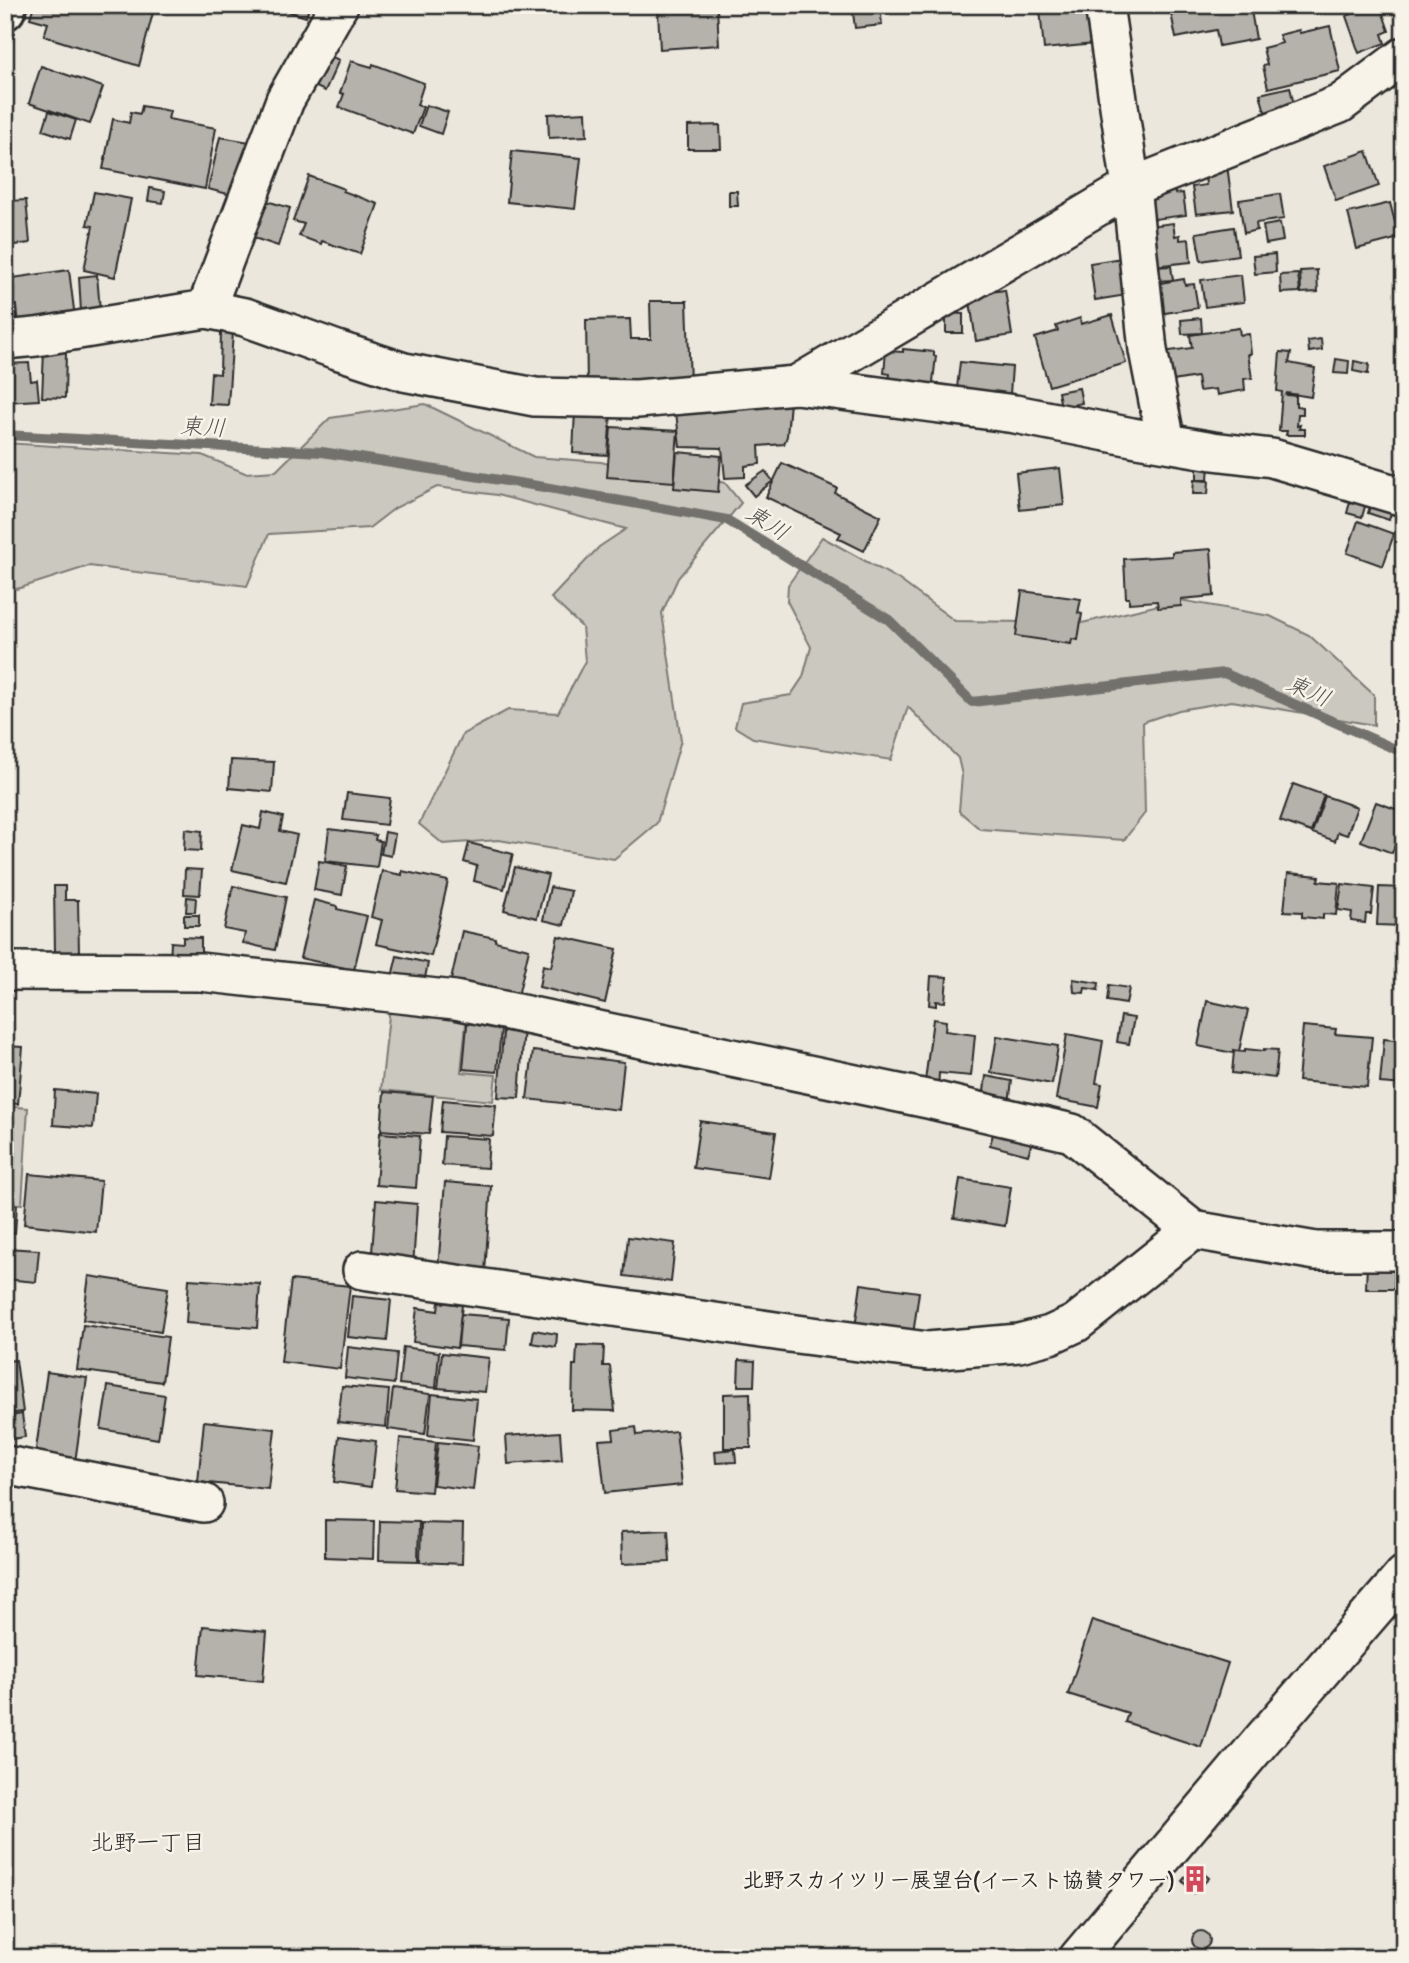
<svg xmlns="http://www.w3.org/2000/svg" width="1409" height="1963" font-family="Delius,'Klee One',sans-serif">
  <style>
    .green { fill: #cbc8bf; stroke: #7b7a75; stroke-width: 2 }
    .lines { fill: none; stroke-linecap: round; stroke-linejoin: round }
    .stream { stroke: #72716c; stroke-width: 10 }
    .building { fill: #b5b2ab; stroke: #2b2b2b; stroke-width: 2 }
    .street-casing { stroke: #2b2b2b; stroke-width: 42 }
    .secondary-casing { stroke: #2b2b2b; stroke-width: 44 }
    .street { stroke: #f7f3e8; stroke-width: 37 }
    .secondary { stroke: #f7f3e8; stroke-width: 38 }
    .labels { text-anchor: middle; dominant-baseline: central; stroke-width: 5; stroke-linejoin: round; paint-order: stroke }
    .poi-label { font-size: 21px; font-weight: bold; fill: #2b2b2b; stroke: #f7f3e8; text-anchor: end }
    .water-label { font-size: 23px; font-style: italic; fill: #555451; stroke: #f7f3e8 }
    .neighbourhood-label { font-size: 23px; fill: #2b2b2b; stroke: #f7f3e8 }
  </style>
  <rect width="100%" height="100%" fill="#ebe7dd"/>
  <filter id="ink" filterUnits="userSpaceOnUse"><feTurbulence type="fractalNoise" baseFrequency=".0143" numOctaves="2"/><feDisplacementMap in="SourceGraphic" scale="14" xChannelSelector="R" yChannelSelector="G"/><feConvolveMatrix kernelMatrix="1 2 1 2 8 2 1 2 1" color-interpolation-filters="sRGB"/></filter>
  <g filter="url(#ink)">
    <g class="green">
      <polygon points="425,404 534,457 601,462 639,472 694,476 725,483 741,503 678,578 662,613 681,740 657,823 614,859 499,840 443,844 419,824 463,734 508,710 558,713 585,661 582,627 551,598 599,547 626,529 497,495 437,487 395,508 369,528 269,534 247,586 89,566 17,589 5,585 5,443 202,455 245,473 276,471 330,418"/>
      <polygon points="822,537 898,579 955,621 1082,623 1180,600 1270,616 1309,635 1374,695 1374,725 1232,701 1179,710 1143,722 1145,813 1124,840 980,829 959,811 962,775 958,758 908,707 891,760 753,738 735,727 741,703 791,695 803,677 811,647 787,601 788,585"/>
      <polygon points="390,1006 467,1014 461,1072 496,1075 493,1101 381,1090"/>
      <polygon points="5,1106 28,1108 22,1204 5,1203"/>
    </g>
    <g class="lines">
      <polyline class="stream" points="5,435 322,452 544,487 727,520 889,620 972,702 1224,673 1404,753"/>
    </g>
    <g class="building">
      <polygon points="34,5 155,5 139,66 44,36 48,23 30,18"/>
      <polygon points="286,5 310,5 306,17 284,10"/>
      <polygon points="852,5 880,5 882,25 855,28"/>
      <polygon points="1212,5 1250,5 1256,39 1219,46 1216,30 1176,38 1171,13"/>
      <polygon points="1377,5 1380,5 1389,31 1382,34 1385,43 1359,53 1346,16"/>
      <polygon points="1091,6 1094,44 1044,49 1040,10"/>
      <polygon points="717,7 719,45 660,49 658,11"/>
      <polygon points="1330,26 1340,71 1268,88 1263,66 1267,65 1263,48 1282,43 1279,35 1299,30 1300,33"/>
      <polygon points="321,52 339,60 325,91 307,83"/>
      <polygon points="351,61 372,67 373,64 424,83 417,105 423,107 413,134 339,107 344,94 340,93"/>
      <polygon points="41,66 103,87 90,124 29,103"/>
      <polygon points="1290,87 1294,105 1265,112 1260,94"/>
      <polygon points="426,105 448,112 441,134 419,126"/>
      <polygon points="142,106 170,111 168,119 216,128 205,189 103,169 113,119 129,123 131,112 140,114"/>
      <polygon points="49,111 76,120 70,139 43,130"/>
      <polygon points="586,112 587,136 549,138 548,114"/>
      <polygon points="720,125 721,149 688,149 688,126"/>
      <polygon points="220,137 250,142 236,196 208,189"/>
      <polygon points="512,151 581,158 575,209 507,202"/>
      <polygon points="1367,151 1379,186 1336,201 1324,166"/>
      <polygon points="1227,165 1233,210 1196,214 1192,187 1206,185 1204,168"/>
      <polygon points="309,176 344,189 343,191 378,204 360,254 322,241 321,244 299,236 304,224 293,221"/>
      <polygon points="150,188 165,191 163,203 148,201"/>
      <polygon points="1174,188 1175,194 1183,193 1186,215 1147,220 1143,192"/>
      <polygon points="729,191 737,191 738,206 729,206"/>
      <polygon points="94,192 131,199 115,277 84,270 93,226 87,225"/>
      <polygon points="1280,194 1284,219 1256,223 1257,230 1244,233 1239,200"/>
      <polygon points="5,197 9,197 9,201 26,200 30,243 5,246"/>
      <polygon points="260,199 290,208 278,246 248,236"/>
      <polygon points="1390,203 1399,238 1357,249 1348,213"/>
      <polygon points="1173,223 1175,236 1180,235 1180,240 1189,239 1191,262 1153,266 1149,226"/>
      <polygon points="1280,223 1283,241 1266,244 1263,226"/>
      <polygon points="1234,227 1238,255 1201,261 1196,233"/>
      <polygon points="1275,254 1276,272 1255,274 1253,256"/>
      <polygon points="1122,258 1127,295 1095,300 1090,263"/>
      <polygon points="1171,266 1173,280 1156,281 1155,267"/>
      <polygon points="69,270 75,318 19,325 17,306 7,306 5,279"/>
      <polygon points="1317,270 1318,292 1301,293 1300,271"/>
      <polygon points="1298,274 1300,292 1281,293 1280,275"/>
      <polygon points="97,275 100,310 81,312 79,277"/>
      <polygon points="1241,275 1244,302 1205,307 1201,280"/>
      <polygon points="1184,279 1185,285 1194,284 1198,308 1158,314 1154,284"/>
      <polygon points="1005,290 1012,335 976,341 969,295"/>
      <polygon points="650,301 687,301 690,382 587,386 586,320 630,319 631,339 651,339"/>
      <polygon points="16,305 18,331 5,332 5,306"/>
      <polygon points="946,313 963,314 963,333 946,333"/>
      <polygon points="1112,315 1126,363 1049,386 1035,338 1058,331 1056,326 1080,318 1081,324"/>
      <polygon points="1201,318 1202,333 1182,334 1181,320"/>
      <polygon points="1239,328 1240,335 1249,334 1251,354 1248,354 1252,378 1244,379 1245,390 1217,395 1216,389 1199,391 1197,377 1167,382 1162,352 1192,348 1190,335"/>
      <polygon points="221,332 233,332 228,405 209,404 211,373 220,374"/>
      <polygon points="1321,339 1322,350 1309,352 1308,341"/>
      <polygon points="903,349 934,352 934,356 936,356 932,390 889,382 890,374 884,373 886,351 903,352"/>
      <polygon points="44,351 66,351 65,398 42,397"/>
      <polygon points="1280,352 1291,353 1289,363 1315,368 1311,397 1287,393 1286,395 1296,396 1296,406 1303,407 1303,414 1298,414 1297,426 1300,425 1299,429 1305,429 1305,435 1286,435 1287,431 1279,431 1282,392 1277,391"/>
      <polygon points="1336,359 1349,361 1348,374 1334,373"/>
      <polygon points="1354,361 1369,364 1368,374 1353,371"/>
      <polygon points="960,362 1012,367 1010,394 957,388"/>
      <polygon points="29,363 31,381 37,380 39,400 5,402 5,364"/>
      <polygon points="1079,388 1082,403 1061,407 1058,392"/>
      <polygon points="790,402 787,436 784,444 759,446 760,464 745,466 745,477 725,478 722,448 680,447 676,412"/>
      <polygon points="575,410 611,411 608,455 573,453"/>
      <polygon points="611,427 678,431 674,482 607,477"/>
      <polygon points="677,452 721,456 718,492 674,488"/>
      <polygon points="782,463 837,488 835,493 881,516 864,551 838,538 841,533 766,497"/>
      <polygon points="1197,464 1209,464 1208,480 1197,480"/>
      <polygon points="1060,468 1064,505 1020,510 1016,473"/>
      <polygon points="765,471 773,481 754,496 745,485"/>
      <polygon points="1194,480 1209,481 1208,494 1193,494"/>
      <polygon points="1351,498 1366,503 1362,517 1347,513"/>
      <polygon points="1371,503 1392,510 1389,520 1368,513"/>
      <polygon points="1358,521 1394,534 1383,566 1347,553"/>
      <polygon points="1211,549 1214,596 1181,599 1181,606 1158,608 1157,601 1129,603 1129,598 1126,598 1124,559 1172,556 1172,552"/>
      <polygon points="1022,591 1081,599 1078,613 1082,614 1078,640 1072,639 1071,644 1016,636"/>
      <polygon points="231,760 274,762 272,792 229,788"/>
      <polygon points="1293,784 1324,795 1311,832 1280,821"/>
      <polygon points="347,793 390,798 386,825 343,820"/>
      <polygon points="1325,796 1357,807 1347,835 1338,832 1335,841 1312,833"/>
      <polygon points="1376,802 1404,812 1404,820 1392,853 1361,841"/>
      <polygon points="263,812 283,817 280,831 297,835 286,882 232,870 243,825 260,829"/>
      <polygon points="185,829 202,831 201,851 184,850"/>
      <polygon points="329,829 376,835 375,840 381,841 377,867 325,861"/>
      <polygon points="385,832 395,834 391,856 381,854"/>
      <polygon points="469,843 513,854 504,889 474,881 477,866 464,862"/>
      <polygon points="319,861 347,866 342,895 314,890"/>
      <polygon points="515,867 548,875 537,918 504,910"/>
      <polygon points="185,869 202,870 200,895 184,894"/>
      <polygon points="382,871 402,875 402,871 448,881 431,956 376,944 382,920 371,917"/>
      <polygon points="1288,873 1319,876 1318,881 1339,883 1336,915 1323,914 1323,919 1302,917 1302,912 1284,911"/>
      <polygon points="1342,884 1374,888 1371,914 1366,914 1365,923 1351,921 1352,912 1338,910"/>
      <polygon points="54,886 65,886 65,900 78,900 79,953 55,953"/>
      <polygon points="233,886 286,897 275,950 243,943 245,933 224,929"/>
      <polygon points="550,887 571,891 564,925 543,920"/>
      <polygon points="1379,887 1404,888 1404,926 1377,925"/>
      <polygon points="187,897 196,898 195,912 186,912"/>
      <polygon points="314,900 337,906 337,909 367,916 354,970 300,958"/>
      <rect x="184" y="915" width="15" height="11"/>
      <polygon points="462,931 495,938 495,941 529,949 518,996 451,980"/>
      <polygon points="558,936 617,949 605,1003 539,987 543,965 551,967"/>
      <polygon points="183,937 201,938 201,962 170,962 171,942 183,943"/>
      <polygon points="397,956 428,963 423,988 391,981"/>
      <polygon points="931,976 947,977 945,1002 936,1001 936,1006 929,1005"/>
      <polygon points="1073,979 1099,983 1098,990 1085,988 1084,993 1074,992"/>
      <polygon points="1109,985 1129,988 1126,1004 1107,1001"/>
      <polygon points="1207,1001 1248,1010 1239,1051 1233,1050 1233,1053 1198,1046"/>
      <polygon points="468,1014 502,1018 497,1072 463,1069"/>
      <polygon points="1121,1016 1134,1018 1129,1044 1117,1042"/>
      <polygon points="933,1019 946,1021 945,1031 975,1035 971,1076 939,1073 938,1090 924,1089"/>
      <polygon points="504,1020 524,1026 519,1098 498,1097"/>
      <polygon points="1303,1026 1336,1029 1335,1034 1372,1037 1367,1087 1298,1081"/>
      <polygon points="1067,1034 1103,1041 1096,1083 1102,1084 1098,1107 1056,1099"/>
      <polygon points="997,1036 1058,1046 1052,1084 991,1073"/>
      <polygon points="1384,1039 1404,1041 1404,1085 1380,1083"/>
      <polygon points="5,1046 23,1047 18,1104 5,1103"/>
      <polygon points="1245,1049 1264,1051 1264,1049 1278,1050 1275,1078 1232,1073 1234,1051 1245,1052"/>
      <polygon points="533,1051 624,1062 619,1110 527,1099"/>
      <polygon points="986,1076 1012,1081 1009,1103 983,1099"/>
      <polygon points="55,1090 96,1094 93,1128 53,1125"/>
      <polygon points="384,1092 433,1096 429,1134 381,1130"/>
      <polygon points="443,1100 496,1105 493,1136 440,1132"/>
      <polygon points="700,1121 776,1132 769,1178 693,1168"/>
      <polygon points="995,1127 1033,1138 1028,1155 990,1145"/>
      <polygon points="380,1133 420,1136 416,1188 376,1185"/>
      <polygon points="444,1136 489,1139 487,1168 442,1165"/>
      <polygon points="29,1174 101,1181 96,1232 24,1224"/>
      <polygon points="960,1179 1011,1187 1005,1226 954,1218"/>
      <polygon points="445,1182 491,1186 485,1273 438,1269"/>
      <polygon points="376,1200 417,1204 413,1268 371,1265"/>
      <polygon points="5,1204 17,1205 15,1233 5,1232"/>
      <polygon points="628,1237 675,1243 671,1282 624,1276"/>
      <polygon points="5,1248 39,1250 36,1282 5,1279"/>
      <polygon points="1367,1263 1395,1265 1394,1289 1366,1289"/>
      <polygon points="89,1276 168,1288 161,1332 83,1320"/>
      <polygon points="189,1279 260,1284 257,1328 186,1323"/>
      <polygon points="291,1280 350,1286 340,1369 281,1362"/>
      <polygon points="861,1284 919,1292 913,1335 855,1328"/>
      <polygon points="352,1296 391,1300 387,1341 348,1337"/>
      <polygon points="439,1302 462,1305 457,1348 413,1342 417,1308 438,1311"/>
      <polygon points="461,1314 509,1318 506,1350 458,1346"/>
      <polygon points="83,1325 168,1337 162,1382 77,1370"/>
      <polygon points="534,1330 557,1334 556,1347 532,1343"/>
      <polygon points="577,1345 604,1346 603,1366 610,1366 615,1411 572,1410 573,1365 576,1365"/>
      <polygon points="348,1347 397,1353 394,1384 345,1378"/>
      <polygon points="403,1347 439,1352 436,1388 399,1384"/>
      <polygon points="442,1353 489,1358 485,1392 438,1388"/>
      <polygon points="16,1360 23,1412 5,1414 5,1361"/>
      <polygon points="739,1360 755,1361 754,1386 738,1386"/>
      <polygon points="47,1372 87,1378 75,1462 35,1456"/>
      <polygon points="108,1386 165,1395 158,1439 101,1429"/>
      <polygon points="342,1386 389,1390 386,1427 338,1422"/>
      <polygon points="393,1389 430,1394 425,1434 388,1429"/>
      <polygon points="750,1393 751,1448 724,1448 724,1394"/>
      <polygon points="432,1394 477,1399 473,1440 428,1435"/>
      <polygon points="22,1414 25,1437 5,1440 5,1417"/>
      <polygon points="204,1421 275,1429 268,1489 198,1482"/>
      <polygon points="636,1427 637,1435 676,1431 682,1485 605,1493 599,1440 614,1439 613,1430"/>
      <polygon points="560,1432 562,1460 508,1464 506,1436"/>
      <polygon points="339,1436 376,1441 371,1487 334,1482"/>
      <polygon points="400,1438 436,1442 431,1492 395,1489"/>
      <polygon points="438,1442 478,1446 473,1490 433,1485"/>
      <polygon points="735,1449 736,1462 716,1463 715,1451"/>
      <polygon points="325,1520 374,1521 373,1559 325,1557"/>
      <polygon points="380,1521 419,1522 418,1561 379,1560"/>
      <polygon points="421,1523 463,1524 462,1564 420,1562"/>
      <polygon points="668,1530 670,1562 622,1564 621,1532"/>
      <polygon points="1092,1620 1228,1663 1201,1747 1125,1722 1128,1713 1068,1694"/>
      <polygon points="203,1626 267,1632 263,1681 198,1675"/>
      <polygon points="1195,1866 1209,1878 1194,1893 1182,1881"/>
      <circle cx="1201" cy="1940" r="9"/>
    </g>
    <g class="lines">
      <defs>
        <g id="street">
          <polyline points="1104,5 1131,187 1148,350 1166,442"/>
          <polyline points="206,309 285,100 339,5"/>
          <polyline points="5,340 36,337 206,309 245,317 337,350 404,372 535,397 637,399 796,385 1131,187 1340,104 1404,56"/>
          <polyline points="796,385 1015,414 1132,437 1213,451 1272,458 1404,497"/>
          <polyline points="5,971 200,972 455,1000 932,1100 1072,1133 1193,1230 1316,1251 1404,1251"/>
          <polyline points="362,1270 789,1333 928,1351 1019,1343 1050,1335 1076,1323 1193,1230"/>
          <polyline points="5,1465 204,1503"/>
          <polyline points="1078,1958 1261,1741 1404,1575"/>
        </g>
        <polyline id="secondary" points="5,10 7,5"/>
      </defs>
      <use href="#street" class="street-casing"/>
      <use href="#secondary" class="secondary-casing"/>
      <use href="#street" class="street"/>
      <use href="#secondary" class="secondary"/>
    </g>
  </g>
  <defs>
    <symbol id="building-bare" viewBox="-9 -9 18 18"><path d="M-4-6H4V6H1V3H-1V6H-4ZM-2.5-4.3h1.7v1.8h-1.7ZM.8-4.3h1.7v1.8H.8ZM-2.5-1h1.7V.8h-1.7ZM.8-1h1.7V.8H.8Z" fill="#d1495b" stroke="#f7f3e8" stroke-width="2.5" paint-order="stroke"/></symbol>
  </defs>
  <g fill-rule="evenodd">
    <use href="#building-bare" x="1176" y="1860" width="38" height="38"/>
  </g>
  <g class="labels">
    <g class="poi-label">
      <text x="1174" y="1879">北野スカイツリー展望台(イースト協賛タワー)</text>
    </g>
    <g class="water-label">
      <text transform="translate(203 426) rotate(3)">東川</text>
      <text transform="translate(768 522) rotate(32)">東川</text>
      <text transform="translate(1309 690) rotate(24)">東川</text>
    </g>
    <g class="neighbourhood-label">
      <text x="148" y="1841">北野一丁目</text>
    </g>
  </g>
  <rect width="1409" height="1963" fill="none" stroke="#f7f3e8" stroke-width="28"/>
  <rect x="14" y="14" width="1381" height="1935" fill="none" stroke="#2b2b2b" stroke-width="2.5" filter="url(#ink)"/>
</svg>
